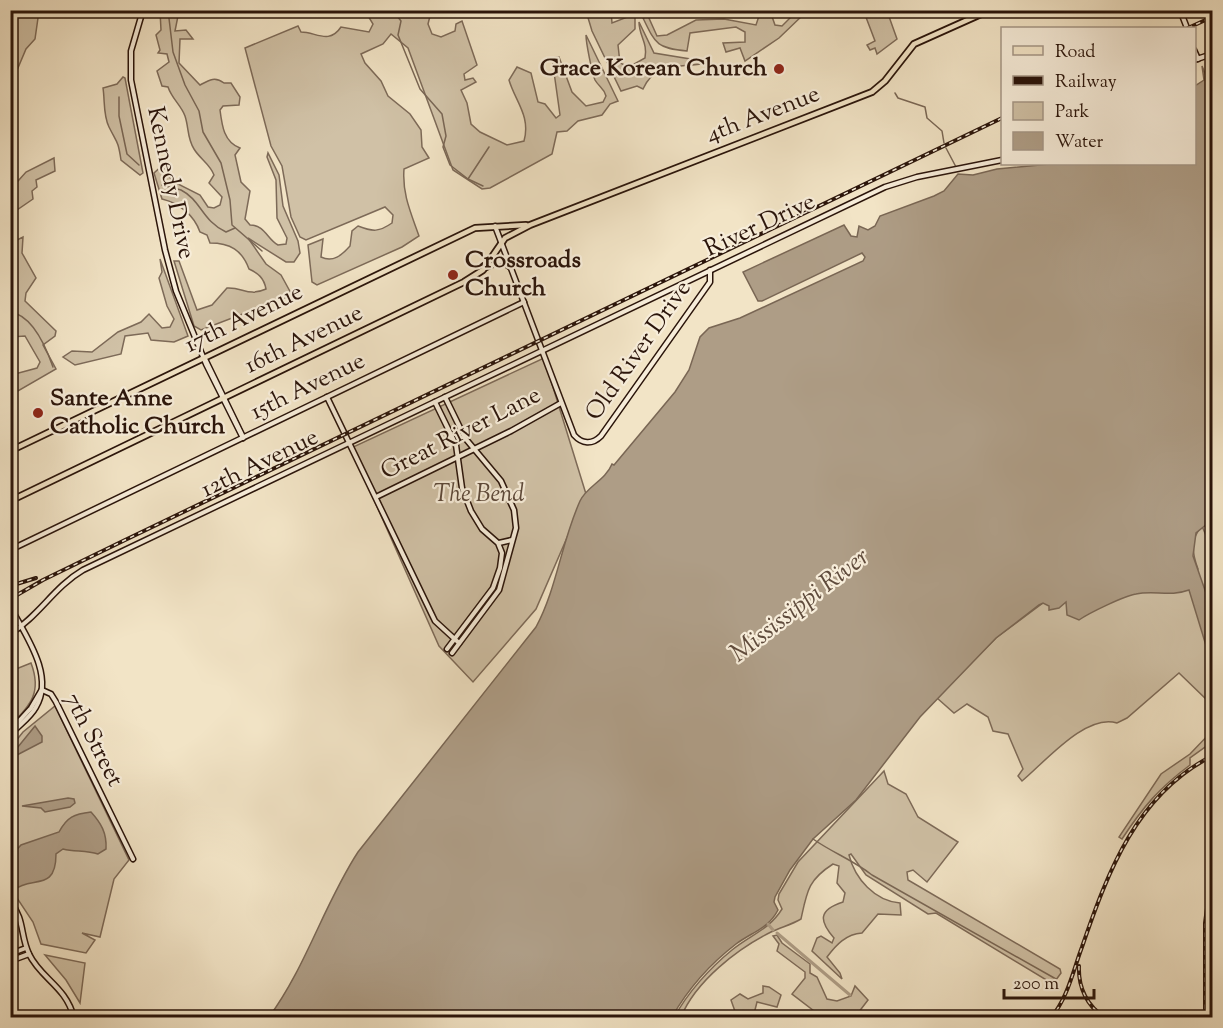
<svg xmlns="http://www.w3.org/2000/svg" width="1223" height="1028" font-family="'Sorts Mill Goudy',serif">
  <style>
    .green { fill: #d0c1a6; stroke: #7d6a58; stroke-width: 1.5 }
    .water { fill: #ae9d86; stroke: #796654; stroke-width: 1.5 }
    .lines { fill: none; stroke-linecap: round; stroke-linejoin: round }
    .stream { stroke: #796654; stroke-width: 1.5 }
    .canal { stroke: #ae9d86; stroke-width: 3 }
    .secondary-casing { stroke: #2a140a; stroke-width: 7 }
    .primary-casing { stroke: #2a140a; stroke-width: 8 }
    .secondary { stroke: #f7edda; stroke-width: 4 }
    .primary { stroke: #f2e4c6; stroke-width: 4.5 }
    .rail-casing { stroke: #2a140a; stroke-width: 4 }
    .rail { stroke: #f7edda; stroke-width: 1.5; stroke-dasharray: 4.5; stroke-linecap: butt }
    .poi-dot { fill: #8f2418; stroke: #f7edda; stroke-width: 2 }
    .labels { text-anchor: middle; dominant-baseline: central; stroke-width: 4.5; stroke-linejoin: round; paint-order: stroke }
    .poi-label { font-size: 24px; font-weight: bold; fill: #2a140a; stroke: #f7edda; text-anchor: start }
    .street-label { font-size: 24px; fill: #2a140a; stroke: #f7edda }
    .park-label { font-size: 24px; font-style: italic; fill: #5c4839; stroke: #f7edda }
    .water-label { font-size: 26px; font-style: italic; fill: #5f4b3c; stroke: #f7edda }
  </style>
  <rect width="100%" height="100%" fill="#f2e4c6"/>
  <filter id="stains"><feTurbulence type="fractalNoise" baseFrequency=".00333" numOctaves="4"/><feColorMatrix values="0 0 0 0 .2 0 0 0 0 .09 0 0 0 0 .02 0 0 0 .5 -.17"/></filter>
  <radialGradient id="worn" r=".72"><stop offset=".6" stop-color="#630" stop-opacity="0"/><stop offset="1" stop-color="#630" stop-opacity=".3"/></radialGradient>
  <g class="green">
    <polygon points="11,10 39,11 35,39 26,49 15,75 12,126 16,142 11,146"/>
    <path d="M761,10L770,11L775,25L782,26L792,16L793,11L805,13L779,38L745,61L740,48L726,52L723,43L745,42V32L736,27L690,33L687,51C657,48 656,45 643,18L648,16L657,36L667,35L696,20L724,19L756,25Z"/>
    <path d="M160,11H179L175,31L186,30L193,39H180L179,63L200,85C209,80 215,76 224,83H231L240,97L239,105L223,106L220,110C222,126 224,142 240,148L235,155L241,182L250,191L245,219L250,225C265,225 267,239 278,245L286,244L287,238L277,218L276,180L267,157L268,153L279,175L283,206L298,241L300,253L294,262H286L248,238L266,264L281,275L292,295L201,330L194,326L174,261H179L197,310L212,305L227,288C243,287 248,297 266,289C264,278 258,273 249,269C242,250 230,243 210,243L207,235L200,232C194,215 179,203 162,199L154,173L163,165L172,181L200,195L208,207L214,208L220,205L222,197L209,183L214,175C210,164 200,159 194,149C187,138 189,128 185,116C181,105 172,99 168,87L162,86L157,71L169,62L167,54L158,53L160,50L156,35L161,30Z"/>
    <path d="M365,11H434L431,12L428,24L432,34L441,37L455,31L456,24L462,21L477,65L464,74L465,80L473,78L476,82L461,90L467,103L471,124L480,132L507,145L524,141C531,116 515,101 509,80L517,67L531,73L538,102L545,104L556,118L560,115L552,58L559,57L572,92L586,106L603,102L606,96C604,88 599,87 595,80C592,73 586,43 586,35L618,101L610,104L602,115L578,121L567,131L557,132L552,154L490,188L482,189L453,170L408,48L391,34L383,44L361,54L365,63L381,81L388,96L410,114L421,130L422,147L429,158L404,169C402,194 411,213 419,236L402,247L317,285L312,282L308,245L323,239L321,257C333,263 342,255 350,246L352,231L358,226C373,232 379,232 392,223L393,215L385,207L306,240L300,237L291,217L282,166L271,146L245,48L298,26L301,32C316,32 329,45 341,27L369,32L373,24Z"/>
    <path d="M586,11H611L612,23L635,14V29L618,45L620,63L629,67L645,58C648,43 639,36 639,22L654,53L709,62C684,70 657,58 643,89L637,86L621,91L592,31Z"/>
    <polygon points="859,11 887,11 897,39 877,54 875,48 870,50 867,45 875,41 864,12 860,14"/>
    <path d="M123,77L125,78L143,173L140,175L121,160C118,140 117,143 109,127C103,115 105,101 103,88L117,84Z"/>
    <polygon points="54,158 55,171 36,180 37,187 32,191 33,199 11,214 11,182 18,181 26,172"/>
    <polygon points="23,237 22,253 36,278 26,293 25,301 56,331 55,336 43,345 56,369 11,395 11,375 37,368 40,362 25,336 11,337 11,243"/>
    <polygon points="160,259 188,336 174,342 151,340 148,333 125,336 121,354 75,365 63,357 72,351 92,352 118,332 141,322 149,314 162,328 170,327 174,319 167,306 159,278 162,272"/>
    <polygon points="544,358 586,494 536,609 473,682 439,646 351,448"/>
    <path d="M1202,526L1212,550L1208,556L1212,568V709L1210,703L1179,673L1127,718L1117,723C1086,713 1045,762 1022,781L1018,776L1023,769L1008,734L993,731L988,717L967,704L954,713L937,698L996,638L1043,603L1198,569C1192,553 1190,539 1202,526Z"/>
    <path d="M31,663C42,692 31,705 11,725V671Z"/>
    <polygon points="55,706 129,860 114,879 100,937 82,933 95,940 86,953 41,944 33,922 11,889 11,747 23,732"/>
    <path d="M1212,731V742L1190,758V765C1159,788 1143,807 1122,839L1119,837L1161,774L1190,754Z"/>
    <path d="M884,771L888,784L906,794L918,817L958,842L927,882L913,870L907,872L908,880L1060,969L1061,973L1053,984L936,913L928,914L866,875L851,854L849,855C855,879 875,901 900,903L901,915L878,914L862,933C846,934 836,945 827,957L840,973L842,979L812,951L817,938L821,936L832,943L834,938C819,921 818,910 843,902L845,893L837,883L839,866L833,864C808,880 807,891 801,919C791,925 781,927 771,932C737,949 696,981 681,1017L674,1018C687,993 710,968 732,950C750,935 769,930 782,909L778,900L779,894L798,862Z"/>
    <polygon points="777,935 782,943 810,964 810,973 817,977 827,999 837,1001 851,996 855,986 868,1000 855,1017 822,1017 792,994 805,978 805,972 777,951 779,944 773,936"/>
    <polygon points="45,955 85,963 80,1003 66,980"/>
    <polygon points="763,986 769,987 781,995 777,1007 757,1002 754,1014 744,1011 746,1017 737,1017 731,1000 740,994 748,999 763,993"/>
  </g>
  <g class="water">
    <path d="M1202,66L1207,78L1212,79V520L1196,533L1193,556L1212,610V665L1189,590C1170,597 1154,590 1136,594C1124,596 1089,613 1079,620L1067,615L1066,602L1059,608L1049,610V606L1043,603L1039,605L996,638L920,717L856,800L813,839L790,870L775,897L774,902L778,910C768,929 752,932 736,944C710,964 688,989 672,1017H269C306,967 324,904 358,852L536,627C557,588 561,543 580,501C587,486 605,481 612,464L614,465L675,392L689,370L700,337L709,328L740,318L863,261L865,257L862,253L762,301H758L743,272L844,225L851,236L857,237L859,226L868,230L875,226L880,216L934,196L944,191L958,174L973,175L997,169L1051,164H1194L1195,86L1204,80Z"/>
    <polygon points="35,726 42,736 42,742 15,756 15,775 11,789 13,753"/>
    <polygon points="68,798 74,799 75,803 70,807 45,812 41,808 22,806"/>
    <path d="M91,812C101,823 107,833 106,849L98,854C86,850 75,852 63,849L56,854C56,893 31,875 14,890L11,886V856L21,845L59,832C67,817 74,814 91,812Z"/>
  </g>
  <g class="lines">
    <g class="stream">
      <polyline points="168,10 173,52 185,85 199,111 203,132 221,163 230,200 232,225 262,251"/>
      <polyline points="384,10 387,13 394,12 401,21 398,35 420,89 442,114 446,136 443,147 450,165 468,179 483,186"/>
      <polyline points="395,15 405,10"/>
      <polyline points="895,93 898,98 925,107 927,118 942,131 944,143"/>
      <polyline points="119,97 119,116 127,154 139,165"/>
      <polyline points="946,148 956,167"/>
      <polyline points="468,179 489,147"/>
      <path d="M162,185C168,187 175,188 181,190C201,200 202,221 226,232L235,228"/>
      <path d="M10,312C33,315 46,347 53,367"/>
      <path d="M813,839C833,853 853,860 872,875L1056,979"/>
    </g>
    <g class="canal">
      <polyline points="768,924 773,930"/>
      <polyline points="777,933 850,995"/>
    </g>
    <defs>
      <g id="secondary">
        <polyline points="143,10 131,51 131,80 165,250 176,291 206,364 243,438"/>
        <polyline points="1180,10 1187,28"/>
        <polyline points="1194,50 1198,59"/>
        <polyline points="1194,60 1212,54"/>
        <path d="M495,226L574,435C582,444 592,445 601,436L710,282V270"/>
        <polyline points="485,268 501,261 510,267"/>
        <polyline points="205,359 242,435"/>
        <polyline points="327,397 435,621 459,643"/>
        <polyline points="445,397 465,438 501,481 514,510 516,528 499,590 452,653"/>
        <polyline points="435,402 456,445 462,488 471,511 482,529 498,543 502,553 500,568 493,588 447,649"/>
        <polyline points="376,497 511,431 561,403"/>
        <polyline points="499,543 512,540"/>
        <polyline points="10,550 524,302"/>
        <path d="M10,606C25,635 55,675 36,707C30,718 19,725 10,735"/>
        <path d="M10,634C39,616 54,587 83,570L885,187L917,177L1002,160"/>
        <polyline points="42,690 51,694 56,702 133,859"/>
        <polyline points="10,731 31,708 41,691"/>
        <path d="M10,901C25,920 20,935 29,954C41,979 66,986 74,1018"/>
        <polyline points="10,954 26,948"/>
        <polyline points="10,961 29,954"/>
      </g>
      <g id="primary">
        <polyline points="10,451 475,228 526,225"/>
        <polyline points="10,501 464,282 483,270 505,238 530,225 872,92 885,81 914,44 990,10"/>
      </g>
    </defs>
    <use href="#secondary" class="secondary-casing"/>
    <use href="#primary" class="primary-casing"/>
    <use href="#secondary" class="secondary"/>
    <use href="#primary" class="primary"/>
    <defs>
      <g id="rail">
        <polyline points="1188,28 1212,17"/>
        <polyline points="10,586 36,578"/>
        <polyline points="10,599 43,580 123,541 1002,118"/>
        <path d="M1079,966C1078,987 1087,1007 1106,1018"/>
        <path d="M1051,1018C1068,997 1073,971 1082,947C1108,871 1137,794 1212,756"/>
        <polyline points="1205,1018 1205,923 1212,871"/>
      </g>
    </defs>
    <use href="#rail" class="rail-casing"/>
    <use href="#rail" class="rail"/>
  </g>
  <g class="poi-dot">
    <circle cx="779" cy="69" r="6"/>
    <circle cx="453" cy="275" r="6"/>
    <circle cx="38" cy="413" r="6"/>
  </g>
  <g class="labels">
    <g class="poi-label">
      <text x="767" y="69" text-anchor="end">Grace Korean Church</text>
      <text x="465" y="261">Crossroads<tspan x="465" dy="28">Church</tspan></text>
      <text x="50" y="399">Sante Anne<tspan x="50" dy="28">Catholic Church</tspan></text>
    </g>
    <g class="street-label">
      <text transform="translate(763 115) rotate(-21)">4th Avenue</text>
      <text transform="translate(170 183) rotate(78)">Kennedy Drive</text>
      <text transform="translate(760 226) rotate(-25)">River Drive</text>
      <text transform="translate(244 319) rotate(-26)">17th Avenue</text>
      <text transform="translate(304 340) rotate(-26)">16th Avenue</text>
      <text transform="translate(639 351) rotate(-55)">Old River Drive</text>
      <text transform="translate(308 387) rotate(-26)">15th Avenue</text>
      <text transform="translate(461 434) rotate(-27)">Great River Lane</text>
      <text transform="translate(260 464) rotate(-26)">12th Avenue</text>
      <text transform="translate(93 740) rotate(63)">7th Street</text>
    </g>
    <g class="park-label">
      <text x="479" y="495">The Bend</text>
    </g>
    <g class="water-label">
      <text transform="translate(800 606) rotate(-38)">Mississippi River</text>
    </g>
  </g>
  <rect width="1223" height="1028" fill="none" stroke="#f2e4c6" stroke-width="36"/>
  <rect x="12" y="12" width="1199" height="1004" fill="none" stroke="#2a140a" stroke-width="3"/>
  <rect x="18" y="18" width="1187" height="992" fill="none" stroke="#2a140a" stroke-width="1.5"/>
  <rect x="1001" y="27" width="195" height="138" fill="#f7edda" stroke="#a59687" stroke-width="1.5"/>
  <rect x="1013" y="46" width="30" height="9" fill="#f2e4c6" stroke="#a59687" stroke-width="1.5"/>
  <text x="1055" y="57" font-size="18" fill="#2a140a">Road</text>
  <rect x="1013" y="76" width="30" height="9" fill="#2a140a" stroke="#a59687" stroke-width="1.5"/>
  <text x="1055" y="87" font-size="18" fill="#2a140a">Railway</text>
  <rect x="1013" y="102" width="30" height="18" fill="#d0c1a6" stroke="#a59687" stroke-width="1.5"/>
  <text x="1055" y="117" font-size="18" fill="#2a140a">Park</text>
  <rect x="1013" y="132" width="30" height="18" fill="#ae9d86" stroke="#a59687" stroke-width="1.5"/>
  <text x="1055" y="147" font-size="18" fill="#2a140a">Water</text>
  <path d="M1004 989v9h90v-9" fill="none" stroke="#2a140a" stroke-width="3"/>
  <text x="1013" y="989" font-size="18" fill="#2a140a" stroke="#f7edda" stroke-width="4.5" paint-order="stroke">200 m</text>
  <rect width="100%" height="100%" filter="url(#stains)"/>
  <rect width="100%" height="100%" fill="url(#worn)"/>
</svg>
